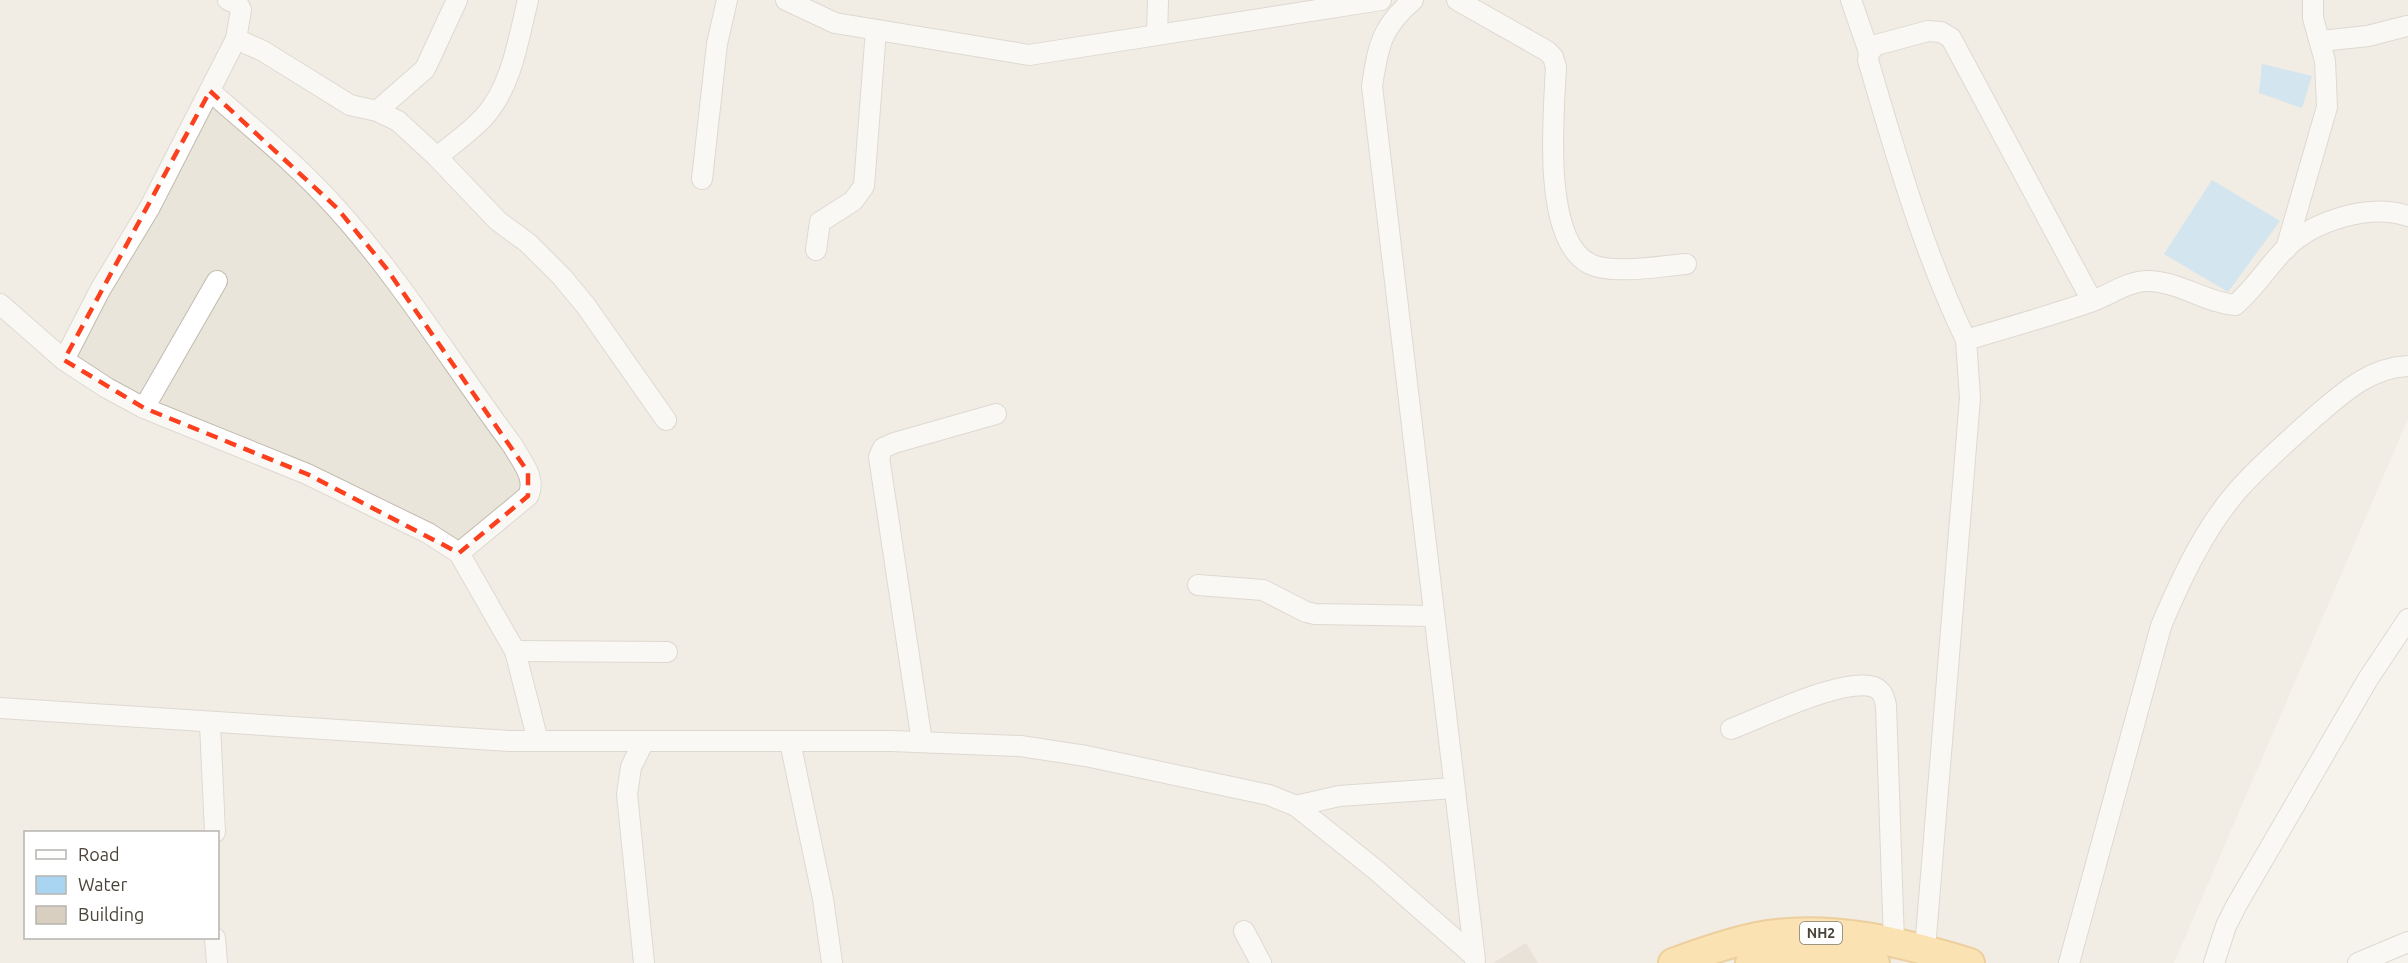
<svg xmlns="http://www.w3.org/2000/svg" width="2408" height="963" font-family="Ubuntu,sans-serif">
  <style>
    .residential { fill: #eae5da; fill-rule: evenodd }
    .water { fill: #a9d4f2 }
    .building { fill: #d8cfc1 }
    .lines { fill: none; stroke-linecap: round; stroke-linejoin: round }
    .minor-casing { stroke: #c2bbae; stroke-width: 22 }
    .highway-casing { stroke: #e0a43c; stroke-width: 32 }
    .minor { stroke: #fff; stroke-width: 20 }
    .highway { stroke: #ffcf6e; stroke-width: 28 }
    .marked { fill: none; stroke: #fc3f1d; stroke-width: 4.5; stroke-dasharray: 12 8; stroke-linejoin: round }
    .labels { text-anchor: middle; dominant-baseline: central; stroke-width: 5; stroke-linejoin: round; paint-order: stroke }
    .shield { fill: #fff; stroke: #817c74; stroke-width: 1.5 }
    .shield-label { font-size: 14px; font-weight: bold; fill: #4b4439 }
  </style>
  <rect width="100%" height="100%" fill="#f6f3ec"/>
  <path class="residential" d="M0,0H2408V419L2174,963H0ZM26,832H218V938H26Z"/>
  <g class="water">
    <polygon points="2262,64 2312,76 2302,108 2259,93"/>
    <polygon points="2212,180 2280,221 2228,292 2164,254"/>
  </g>
  <polygon class="building" points="1526,943 1538,963 1493,963"/>
  <g class="lines">
    <defs>
      <g id="minor">
        <polyline points="786,0 835,23 1029,55 1381,0"/>
        <path d="M1413,0C1381,27 1378,47 1372,86L1475,960"/>
        <path d="M1457,0L1547,51L1553,57L1556,67C1554,112 1541,240 1590,264C1613,275 1660,266 1686,264"/>
        <polyline points="1851,0 1869,52"/>
        <polyline points="1157,35 1158,0"/>
        <polyline points="236,39 263,51 350,105 377,111 398,121 437,157 498,221 528,243 562,277 586,306 666,420"/>
        <polyline points="2321,41 2368,36 2407,26"/>
        <path d="M210,91C253,129 299,166 337,209C403,282 454,367 513,446C521,461 537,478 528,496L459,553"/>
        <polyline points="377,111 425,69 457,0"/>
        <path d="M437,157C453,144 470,132 484,117C512,86 518,40 528,0"/>
        <polyline points="702,179 717,44 727,0"/>
        <polyline points="2286,249 2327,107 2325,61 2313,18 2313,0"/>
        <polyline points="816,250 820,222 853,201 864,186 876,30"/>
        <polyline points="0,304 64,360 107,388 144,408 307,474 428,533 459,553 515,651 538,741"/>
        <path d="M1966,340C1923,251 1896,155 1868,60L1869,52L1876,45L1928,31L1941,32L1951,38L2092,301"/>
        <polyline points="64,360 100,290 150,207 236,39 241,10 238,4 228,0"/>
        <polyline points="144,408 217,281"/>
        <polyline points="1198,585 1263,590 1306,612 1315,614 1434,616"/>
        <polyline points="515,651 667,652"/>
        <polyline points="0,708 510,741 891,741 1020,746 1086,756 1269,795 1296,806 1376,870 1474,956"/>
        <polyline points="210,724 215,832"/>
        <path d="M1731,729C1763,717 1843,677 1874,687C1882,690 1884,697 1886,705L1894,942"/>
        <polyline points="790,742 823,899 832,963"/>
        <polyline points="922,742 879,457 883,448 894,443 996,414"/>
        <polyline points="1296,806 1339,796 1454,788"/>
        <polyline points="1244,931 1261,963"/>
        <polyline points="215,938 217,963"/>
        <path d="M1925,949L1970,398L1966,340C2007,328 2049,316 2090,302C2108,296 2126,282 2146,281C2176,280 2204,302 2235,305C2254,289 2267,268 2284,250C2312,221 2369,203 2408,216"/>
        <polyline points="644,963 627,794 631,767 644,741"/>
        <path d="M2069,963L2161,626C2181,579 2204,529 2238,490C2262,463 2290,439 2317,415C2345,391 2370,368 2408,366"/>
        <polyline points="2214,963 2226,926 2236,906 2368,679 2408,619"/>
        <polyline points="2358,963 2408,942"/>
      </g>
      <g id="highway">
        <path d="M1673,963C1700,953 1728,943 1757,937C1829,923 1901,942 1970,963"/>
        <polyline points="1750,963 1831,958 1875,963"/>
      </g>
    </defs>
    <use href="#minor" class="minor-casing"/>
    <use href="#highway" class="highway-casing"/>
    <use href="#minor" class="minor"/>
    <use href="#highway" class="highway"/>
  </g>
  <path d="M0 0H2408V963H0ZM210,91L337,208L386,268L528,472V496L459,553L307,474L144,408L64,360Z" fill="#f6f3ec" fill-opacity=".55" fill-rule="evenodd"/>
  <path class="marked" d="M210,91L337,208L386,268L528,472V496L459,553L307,474L144,408L64,360Z"/>
  <g class="labels">
    <rect class="shield" x="1800" y="922" width="42" height="22" rx="4.5"/>
    <g class="shield-label">
      <text x="1821" y="933">NH2</text>
    </g>
  </g>
  <rect x="24" y="831" width="195" height="108" fill="#ffffff" stroke="#b7b4b0" stroke-width="1.5"/>
  <rect x="36" y="850" width="30" height="9" fill="#ffffff" stroke="#b7b4b0" stroke-width="1.5"/>
  <text x="78" y="861" font-size="18" fill="#4b4439">Road</text>
  <rect x="36" y="876" width="30" height="18" fill="#a9d4f2" stroke="#b7b4b0" stroke-width="1.5"/>
  <text x="78" y="891" font-size="18" fill="#4b4439">Water</text>
  <rect x="36" y="906" width="30" height="18" fill="#d8cfc1" stroke="#b7b4b0" stroke-width="1.5"/>
  <text x="78" y="921" font-size="18" fill="#4b4439">Building</text>
</svg>
